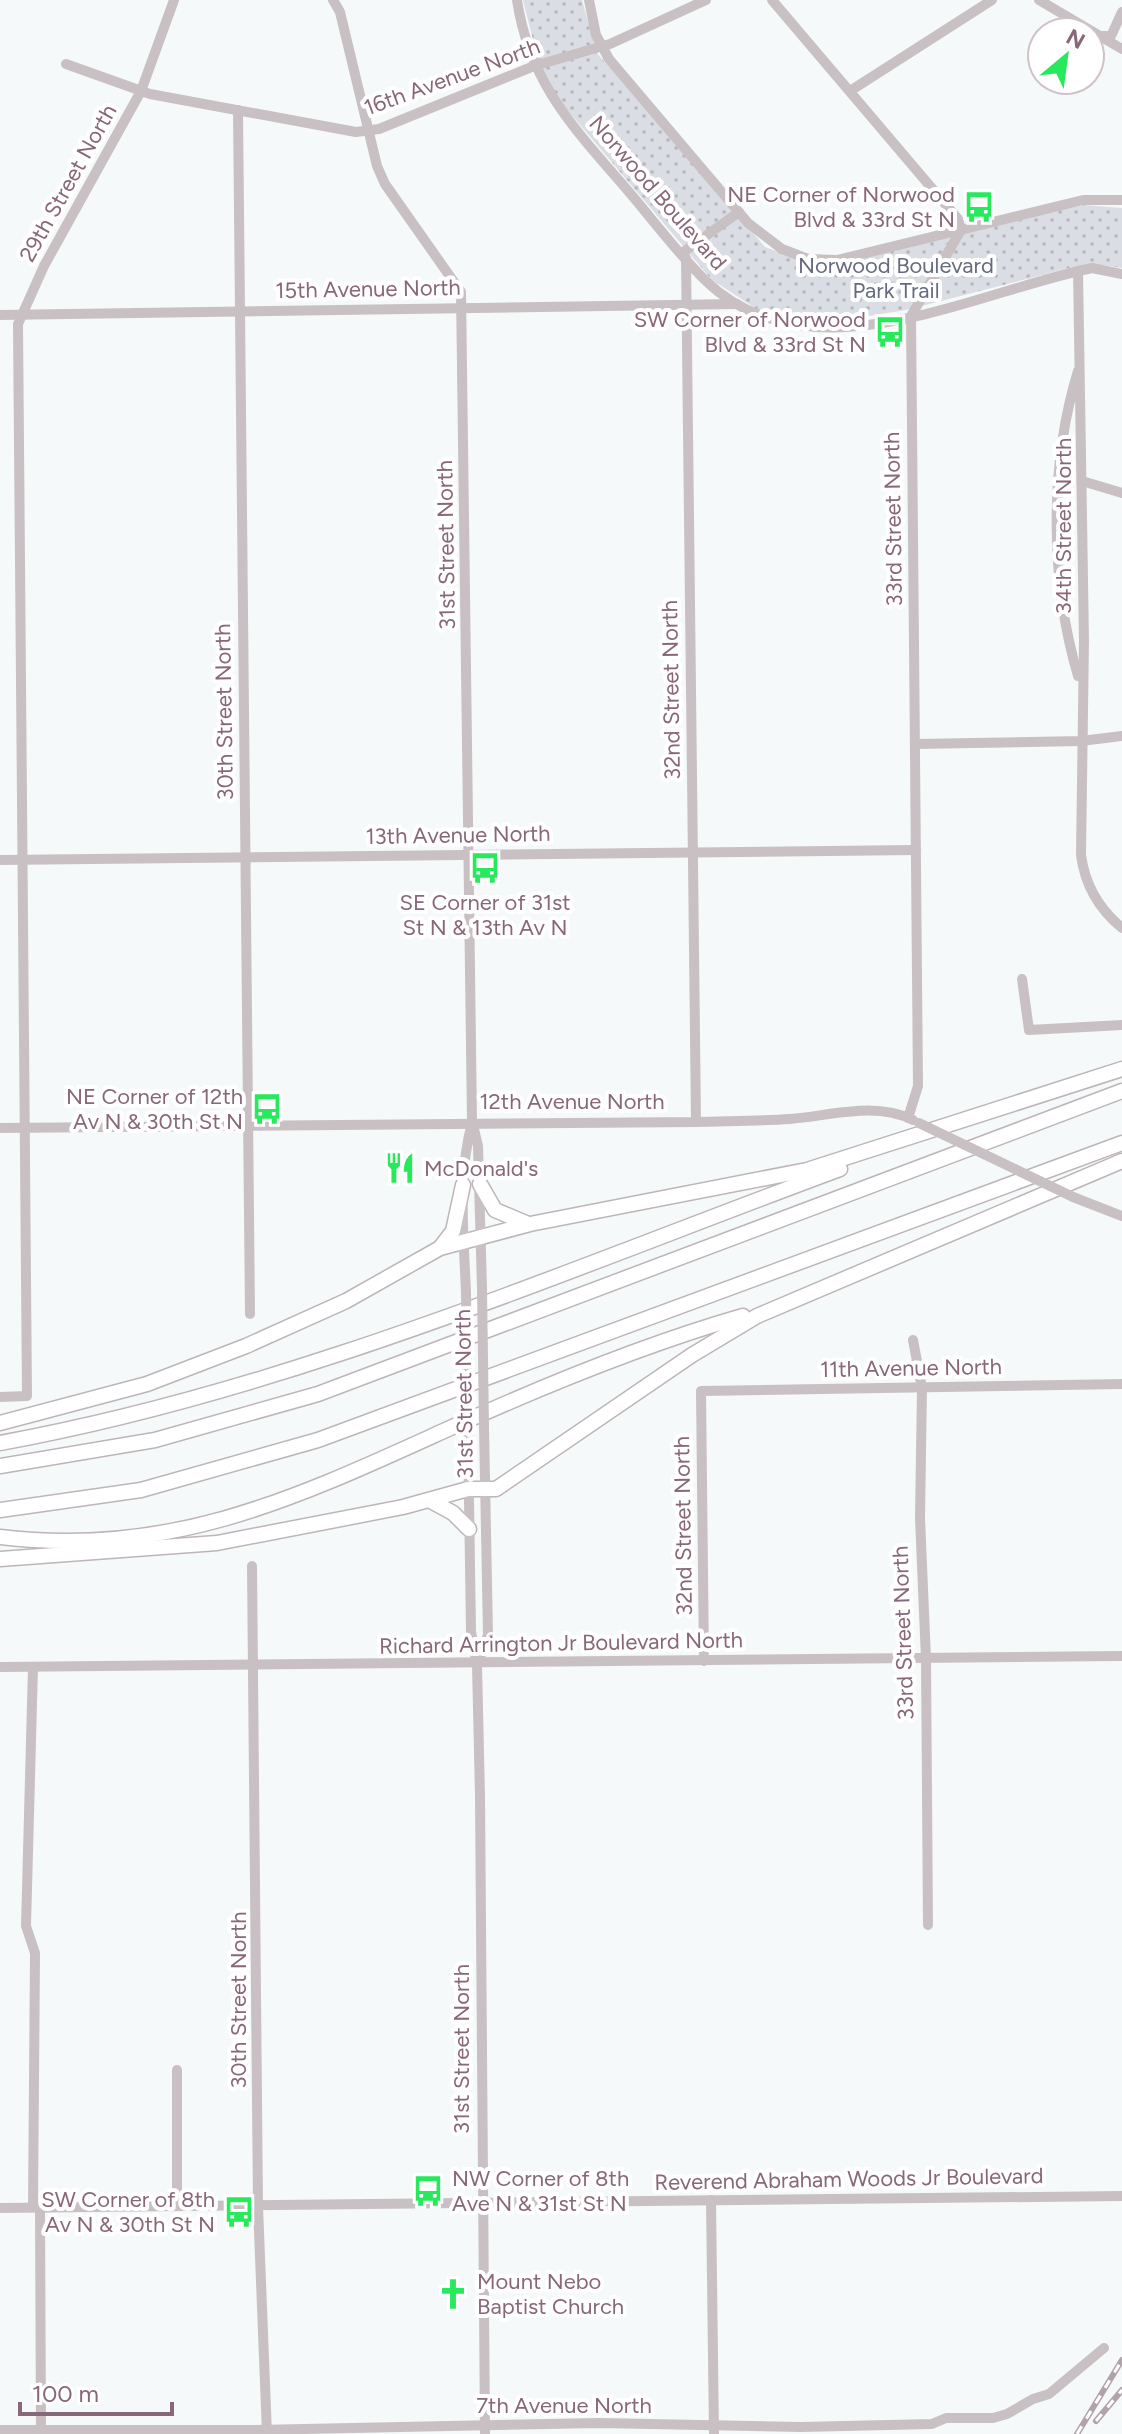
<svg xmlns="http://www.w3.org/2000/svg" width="1122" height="2434" font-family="Figtree,sans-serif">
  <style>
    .park { fill: url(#park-dots) }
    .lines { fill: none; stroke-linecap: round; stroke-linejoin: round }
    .highway-casing { stroke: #bdb5b9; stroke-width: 17 }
    .minor { stroke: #c9c0c4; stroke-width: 10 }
    .highway { stroke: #fff; stroke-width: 14 }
    .rail-casing { stroke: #b0a3aa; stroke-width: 6 }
    .rail { stroke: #fff; stroke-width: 3; stroke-dasharray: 9; stroke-linecap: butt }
    .minor-bridge { stroke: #c9c0c4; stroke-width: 10 }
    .labels { text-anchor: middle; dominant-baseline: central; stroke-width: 8; stroke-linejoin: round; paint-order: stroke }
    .street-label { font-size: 22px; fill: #886778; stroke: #fff }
    .poi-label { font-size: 22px; fill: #886778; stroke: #fff; text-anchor: end }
    .park-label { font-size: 22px; fill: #666a7f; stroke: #fff }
  </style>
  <defs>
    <pattern id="park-dots" width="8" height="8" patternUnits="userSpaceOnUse" patternTransform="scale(2)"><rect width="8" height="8" fill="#dadde3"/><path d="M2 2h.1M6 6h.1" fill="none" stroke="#b7b7bd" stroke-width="1.8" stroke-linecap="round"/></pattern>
  </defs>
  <rect width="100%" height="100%" fill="#f6f9f9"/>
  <polygon class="park" points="523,0 582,0 597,53 765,247 808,262 1084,205 1122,208 1122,268 1103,265 1073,267 906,310 819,324 791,321 761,312 711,279 558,99 538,60"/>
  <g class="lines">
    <defs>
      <g id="highway">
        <polyline points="480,1184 495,1210 526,1223"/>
        <polyline points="440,1248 453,1231 463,1185"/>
        <polyline points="0,1423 147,1384 246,1346 346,1301 440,1248 530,1224 807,1170 1122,1069"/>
        <path d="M0,1443C291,1390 564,1271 840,1169"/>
        <polyline points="0,1466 155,1440 318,1394 1122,1091"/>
        <polyline points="431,1501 453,1513 469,1529"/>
        <polyline points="0,1510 141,1490 318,1440 1122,1143"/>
        <path d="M0,1537C171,1558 298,1497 448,1429C543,1386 642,1345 743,1316"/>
        <polyline points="0,1559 217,1543 403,1507 468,1489 496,1489 692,1355 757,1316 1122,1161"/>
      </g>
    </defs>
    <use href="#highway" class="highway-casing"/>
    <g class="minor">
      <polyline points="333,0 340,12 377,166 385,184 461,292 472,1121 478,1146 482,1288"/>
      <path d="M517,0C529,81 572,126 623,185C651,217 676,252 706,281C810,381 974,292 1092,268L1122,274"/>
      <polyline points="589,0 596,35 609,59 748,223 782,249 808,259 837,260 1083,200 1122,200"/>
      <polyline points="772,0 958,219 961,230 911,316 918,1086 908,1118"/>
      <polyline points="1039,0 1122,49"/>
      <polyline points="1100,36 1111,36 1122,12"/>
      <polyline points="66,64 150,94 356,132 379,129 534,66 610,44 706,0"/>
      <polyline points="850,91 992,0"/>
      <polyline points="238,110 250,1314"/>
      <polyline points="682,253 739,212"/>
      <polyline points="686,258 696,1122"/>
      <path d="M1078,271L1084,641L1081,855C1085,886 1099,909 1122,928"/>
      <polyline points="0,315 737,304"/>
      <path d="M1078,371C1049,466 1050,581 1078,676"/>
      <polyline points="1082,481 1122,493"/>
      <polyline points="915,744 1081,741 1122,736"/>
      <polyline points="0,860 916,850"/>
      <polyline points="1022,979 1029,1030 1122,1025"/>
      <path d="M0,1128L696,1122C727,1121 759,1121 790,1119C830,1116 875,1101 913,1120"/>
      <polyline points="1073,1197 1122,1216"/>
      <path d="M466,1293C464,1238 457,1177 472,1123"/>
      <polyline points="913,1340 922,1388 920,1518 926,1659 928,1925"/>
      <polyline points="0,1397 27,1396 18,324 44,266 141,91 174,0"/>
      <polyline points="468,1433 471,1632 477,1665 480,1796 485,2434"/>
      <polyline points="252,1566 258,2206 267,2434"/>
      <polyline points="704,1661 701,1391 1122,1384"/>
      <polyline points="478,1663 488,1635 484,1428"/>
      <polyline points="0,1667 1122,1656"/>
      <polyline points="33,1667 26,1926 35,1953 33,2207"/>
      <polyline points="177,2070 177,2206"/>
      <polyline points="711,2200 714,2434"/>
      <polyline points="40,2207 41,2434"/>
      <polyline points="0,2208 1122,2196"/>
      <polyline points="0,2430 255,2430 599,2423 801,2427 932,2424 946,2418 993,2418 1007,2414 1033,2399 1049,2394 1104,2348"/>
    </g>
    <use href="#highway" class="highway"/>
    <defs>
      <g id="rail">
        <polyline points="1096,2421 1122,2390"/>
        <polyline points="1077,2434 1122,2360"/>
      </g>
    </defs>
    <use href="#rail" class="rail-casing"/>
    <use href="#rail" class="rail"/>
    <g class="minor-bridge">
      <polyline points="919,1123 1073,1197"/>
      <polyline points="482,1288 484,1428"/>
      <polyline points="466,1293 468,1433"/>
    </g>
  </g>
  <defs>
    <symbol id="bus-bare" viewBox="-9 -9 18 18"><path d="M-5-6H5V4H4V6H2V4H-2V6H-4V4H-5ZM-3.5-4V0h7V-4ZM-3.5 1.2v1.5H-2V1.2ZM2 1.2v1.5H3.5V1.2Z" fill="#27e95c" stroke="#fff" stroke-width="2.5" paint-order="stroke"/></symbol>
    <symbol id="restaurant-bare" viewBox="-9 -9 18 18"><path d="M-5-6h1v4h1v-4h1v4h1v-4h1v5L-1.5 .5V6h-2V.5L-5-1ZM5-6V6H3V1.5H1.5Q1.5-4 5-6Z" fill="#27e95c" stroke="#fff" stroke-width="2.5" paint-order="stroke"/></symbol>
    <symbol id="church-bare" viewBox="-9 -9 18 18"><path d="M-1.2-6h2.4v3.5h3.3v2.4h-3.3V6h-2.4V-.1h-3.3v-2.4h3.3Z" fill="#27e95c" stroke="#fff" stroke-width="2.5" paint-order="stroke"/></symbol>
  </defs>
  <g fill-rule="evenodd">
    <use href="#bus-bare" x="957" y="185" width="44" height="44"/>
    <use href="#bus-bare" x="868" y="310" width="44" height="44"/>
    <use href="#bus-bare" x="463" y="846" width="44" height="44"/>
    <use href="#bus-bare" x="245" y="1087" width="44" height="44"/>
    <use href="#restaurant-bare" x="378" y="1146" width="44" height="44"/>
    <use href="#bus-bare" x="406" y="2169" width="44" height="44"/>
    <use href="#bus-bare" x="217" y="2190" width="44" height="44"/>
    <use href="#church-bare" x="431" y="2272" width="44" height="44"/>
  </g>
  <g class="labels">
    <g class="street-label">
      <text transform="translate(452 77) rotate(-20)">16th Avenue North</text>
      <text transform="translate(68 183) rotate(-61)">29th Street North</text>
      <text transform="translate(658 193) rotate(49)">Norwood Boulevard</text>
      <text transform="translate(368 289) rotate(-1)">15th Avenue North</text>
      <text transform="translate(893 519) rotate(-91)">33rd Street North</text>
      <text transform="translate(1063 526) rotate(-90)">34th Street North</text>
      <text transform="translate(446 545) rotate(-91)">31st Street North</text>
      <text transform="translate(671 690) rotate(-91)">32nd Street North</text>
      <text transform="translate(224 712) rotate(-91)">30th Street North</text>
      <text transform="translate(458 835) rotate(-1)">13th Avenue North</text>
      <text x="572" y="1101">12th Avenue North</text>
      <text transform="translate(911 1368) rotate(-1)">11th Avenue North</text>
      <text transform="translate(464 1394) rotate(-91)">31st Street North</text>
      <text transform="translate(683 1526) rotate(-91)">32nd Street North</text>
      <text transform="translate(903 1633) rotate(-92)">33rd Street North</text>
      <text transform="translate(561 1643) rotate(-1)">Richard Arrington Jr Boulevard North</text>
      <text transform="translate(238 2000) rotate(-90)">30th Street North</text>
      <text transform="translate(461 2049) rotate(-90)">31st Street North</text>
      <text transform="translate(849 2179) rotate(-1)">Reverend Abraham Woods Jr Boulevard</text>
      <text x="564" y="2405">7th Avenue North</text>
    </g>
    <g class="poi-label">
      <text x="955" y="194">NE Corner of Norwood<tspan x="955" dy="25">Blvd &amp; 33rd St N</tspan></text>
      <text x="866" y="319">SW Corner of Norwood<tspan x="866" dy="25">Blvd &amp; 33rd St N</tspan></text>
      <text x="485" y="902" text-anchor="middle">SE Corner of 31st<tspan x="485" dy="25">St N &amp; 13th Av N</tspan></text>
      <text x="243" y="1096">NE Corner of 12th<tspan x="243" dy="25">Av N &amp; 30th St N</tspan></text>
      <text x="424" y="1168" text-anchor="start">McDonald's</text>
      <text x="452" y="2178" text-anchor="start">NW Corner of 8th<tspan x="452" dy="25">Ave N &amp; 31st St N</tspan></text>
      <text x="215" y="2199">SW Corner of 8th<tspan x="215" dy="25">Av N &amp; 30th St N</tspan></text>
      <text x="477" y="2281" text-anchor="start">Mount Nebo<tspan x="477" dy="25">Baptist Church</tspan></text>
    </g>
    <g class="park-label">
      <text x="896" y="265">Norwood Boulevard<tspan x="896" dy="25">Park Trail</tspan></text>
    </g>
  </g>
  <g transform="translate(1066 56) rotate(29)"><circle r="38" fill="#ffffff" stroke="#cfc2c9" stroke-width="2"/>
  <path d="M0-6L14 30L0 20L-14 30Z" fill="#27e95c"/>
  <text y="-12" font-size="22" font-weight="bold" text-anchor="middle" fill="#886778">N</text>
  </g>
  <path d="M20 2402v12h152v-12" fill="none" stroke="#886778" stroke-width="4"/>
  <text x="32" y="2402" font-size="24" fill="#886778" stroke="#ffffff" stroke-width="6" paint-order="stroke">100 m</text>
</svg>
